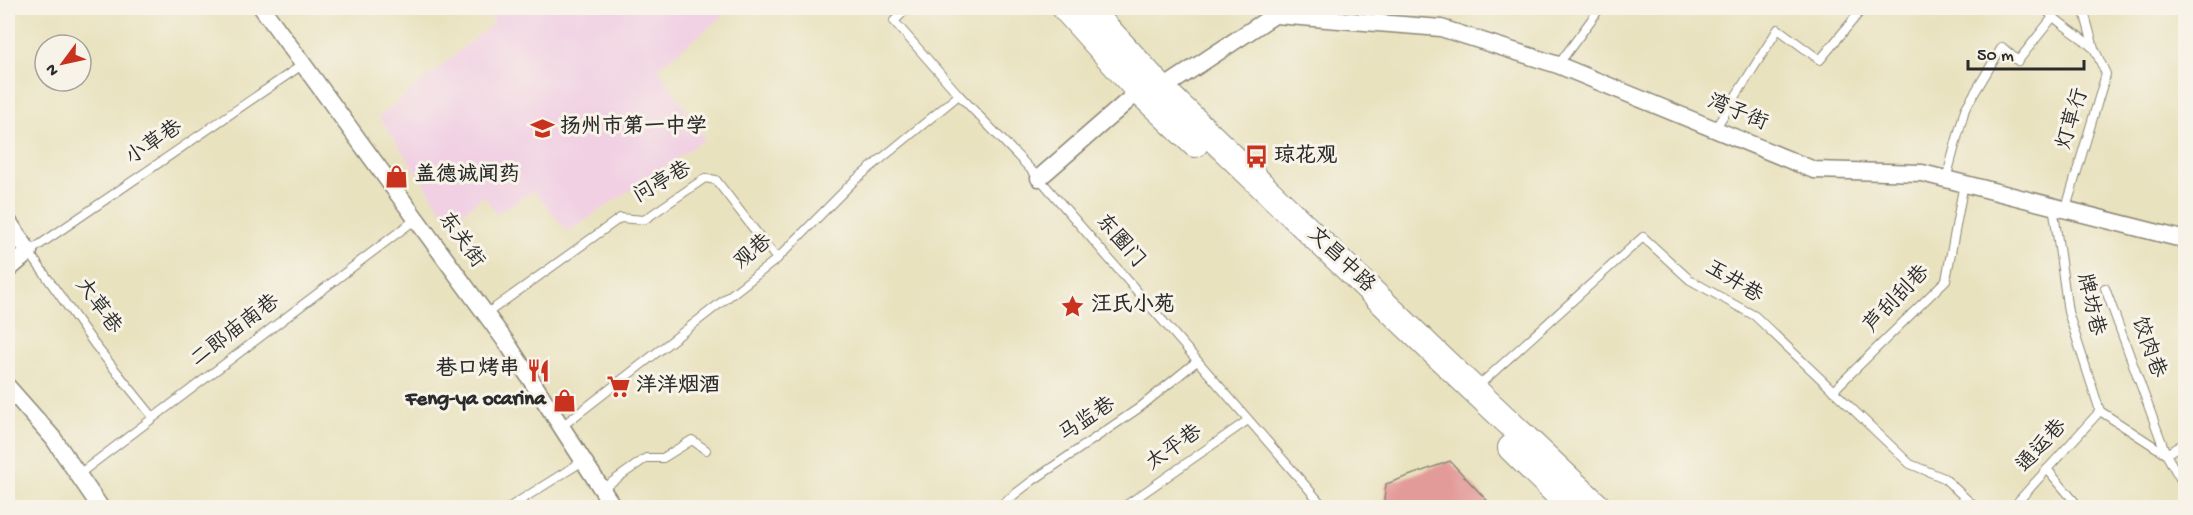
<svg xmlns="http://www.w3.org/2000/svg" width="2193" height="515" font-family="'Gochi Hand','LXGW WenKai TC',sans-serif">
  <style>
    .built { fill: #f1d0e3 }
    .building { fill: #e39b9a }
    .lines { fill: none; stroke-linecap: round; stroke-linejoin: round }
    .lane-casing { stroke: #8a8675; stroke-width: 10 }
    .street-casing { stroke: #8a8675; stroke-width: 19 }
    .primary-casing { stroke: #8a8675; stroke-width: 28 }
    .lane { stroke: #fff; stroke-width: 8 }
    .street { stroke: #fff; stroke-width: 16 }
    .primary { stroke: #fff; stroke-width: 26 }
    .labels { text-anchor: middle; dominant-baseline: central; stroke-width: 6; stroke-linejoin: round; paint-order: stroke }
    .street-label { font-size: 21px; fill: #2b2b2b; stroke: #f7f3e8 }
    .poi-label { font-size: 21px; font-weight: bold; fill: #2b2b2b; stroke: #f7f3e8; text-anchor: start }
  </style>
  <rect width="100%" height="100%" fill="#f7f3e8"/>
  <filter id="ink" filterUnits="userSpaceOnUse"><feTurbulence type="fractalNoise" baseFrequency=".0167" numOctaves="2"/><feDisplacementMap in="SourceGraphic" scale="12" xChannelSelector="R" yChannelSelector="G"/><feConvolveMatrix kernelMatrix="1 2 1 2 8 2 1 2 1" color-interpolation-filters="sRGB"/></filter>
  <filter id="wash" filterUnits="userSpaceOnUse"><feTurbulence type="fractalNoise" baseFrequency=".008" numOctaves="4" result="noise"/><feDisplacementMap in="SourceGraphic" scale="24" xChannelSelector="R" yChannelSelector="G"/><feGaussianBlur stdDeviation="1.35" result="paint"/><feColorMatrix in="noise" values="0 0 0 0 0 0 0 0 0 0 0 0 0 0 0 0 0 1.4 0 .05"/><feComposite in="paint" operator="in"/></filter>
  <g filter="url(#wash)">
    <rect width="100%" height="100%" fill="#e9e2bf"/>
    <polygon class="built" points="483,8 733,8 658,68 705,139 568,232 534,191 496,214 484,196 450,222 379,117 494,23"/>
    <g id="blocks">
      <polygon class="building" points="1450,461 1494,508 1383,508 1386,484"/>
    </g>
  </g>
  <g filter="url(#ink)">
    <use href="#blocks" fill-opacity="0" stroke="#8a8675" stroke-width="1.5"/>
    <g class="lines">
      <defs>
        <g id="lane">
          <polyline points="908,8 894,21 959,95 1039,178 1325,508"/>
          <path d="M2044,8C2057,23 2077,33 2092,47"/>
          <polyline points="1558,65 1600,8"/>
          <polyline points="1715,129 1778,29 1820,60 1863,8"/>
          <polyline points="1946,179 1965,109 2002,47 2018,61 2053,17"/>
          <polyline points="2053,205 2068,312 2100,411"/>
          <polyline points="2066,208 2106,74 2094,48 2083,8"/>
          <polyline points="2105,288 2166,454 2186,442"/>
          <polyline points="486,314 620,218 644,220 705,178 716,180 777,259"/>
          <polyline points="1477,387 1643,237 1690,280 1755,316 1910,464 1944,478 1976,508"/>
          <polyline points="1833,391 1946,280 1964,183"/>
          <polyline points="2100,411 2166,454 2186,489"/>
          <polyline points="153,417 95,345 29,252 302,65"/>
          <polyline points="561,427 777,259 854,181 959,95"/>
          <polyline points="2047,469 2080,508"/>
          <polyline points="79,474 416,219"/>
          <polyline points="602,489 646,458 663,458 692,440 706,450"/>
          <polyline points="508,508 583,461"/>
          <polyline points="997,508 1032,481 1139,408 1197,361"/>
          <polyline points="1122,508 1248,420"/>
          <polyline points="2012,508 2100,411"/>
        </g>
        <g id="street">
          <polyline points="262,8 509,346 614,508"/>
          <polyline points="1276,15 1441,28 1558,65 1814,170 1922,173 2186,240"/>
          <polyline points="1039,178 1139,91 1162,89 1285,8"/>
          <polyline points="8,221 29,252 8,270"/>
          <polyline points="8,387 53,438 101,508"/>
        </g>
        <g id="primary">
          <polyline points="1065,8 1139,91 1195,144"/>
          <polyline points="1088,8 1162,89 1430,348 1599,508"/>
          <polyline points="1511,448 1572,508"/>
        </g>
      </defs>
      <use href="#lane" class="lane-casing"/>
      <use href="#street" class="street-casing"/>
      <use href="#primary" class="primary-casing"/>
      <use href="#lane" class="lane"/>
      <use href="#street" class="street"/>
      <use href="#primary" class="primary"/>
    </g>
  </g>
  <defs>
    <symbol id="school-bare" viewBox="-9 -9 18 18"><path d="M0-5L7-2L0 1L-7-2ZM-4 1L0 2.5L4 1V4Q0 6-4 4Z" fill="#c8321e" stroke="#f7f3e8" stroke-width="2.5" paint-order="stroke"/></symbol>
    <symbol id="bus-bare" viewBox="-9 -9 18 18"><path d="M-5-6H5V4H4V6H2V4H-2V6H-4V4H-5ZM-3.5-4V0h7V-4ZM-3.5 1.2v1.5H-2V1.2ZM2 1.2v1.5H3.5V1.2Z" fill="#c8321e" stroke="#f7f3e8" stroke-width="2.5" paint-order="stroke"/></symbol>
    <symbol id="shop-bare" viewBox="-9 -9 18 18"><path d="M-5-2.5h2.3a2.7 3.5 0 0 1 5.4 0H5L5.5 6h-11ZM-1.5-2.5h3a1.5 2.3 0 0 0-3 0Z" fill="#c8321e" stroke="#f7f3e8" stroke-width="2.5" paint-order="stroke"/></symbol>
    <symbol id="sight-bare" viewBox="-9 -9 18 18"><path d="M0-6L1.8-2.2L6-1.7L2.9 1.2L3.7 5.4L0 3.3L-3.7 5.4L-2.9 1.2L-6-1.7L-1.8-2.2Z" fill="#c8321e" stroke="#f7f3e8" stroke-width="2.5" paint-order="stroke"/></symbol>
    <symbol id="restaurant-bare" viewBox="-9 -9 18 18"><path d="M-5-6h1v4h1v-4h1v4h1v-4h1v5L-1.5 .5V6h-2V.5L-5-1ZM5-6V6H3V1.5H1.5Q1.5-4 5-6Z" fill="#c8321e" stroke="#f7f3e8" stroke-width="2.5" paint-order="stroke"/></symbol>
    <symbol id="supermarket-bare" viewBox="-9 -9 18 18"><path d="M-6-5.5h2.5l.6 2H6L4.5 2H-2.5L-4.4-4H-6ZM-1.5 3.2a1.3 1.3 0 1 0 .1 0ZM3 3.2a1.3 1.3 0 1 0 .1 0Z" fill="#c8321e" stroke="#f7f3e8" stroke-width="2.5" paint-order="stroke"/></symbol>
  </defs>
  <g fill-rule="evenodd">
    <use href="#school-bare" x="526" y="112" width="33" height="33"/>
    <use href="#bus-bare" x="1240" y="140" width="33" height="33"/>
    <use href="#shop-bare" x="380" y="160" width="33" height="33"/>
    <use href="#sight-bare" x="1056" y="290" width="33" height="33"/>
    <use href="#restaurant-bare" x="522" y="354" width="33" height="33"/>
    <use href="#supermarket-bare" x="602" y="370" width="33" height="33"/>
    <use href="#shop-bare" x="548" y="384" width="33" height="33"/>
  </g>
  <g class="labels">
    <g class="street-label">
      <text transform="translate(1737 114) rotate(22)">湾子街</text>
      <text transform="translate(2074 119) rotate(-73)">灯草行</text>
      <text transform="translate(155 144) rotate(-34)">小草巷</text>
      <text transform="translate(663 184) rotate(-30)">问亭巷</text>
      <text transform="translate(460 241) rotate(54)">东关街</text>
      <text transform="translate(1119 242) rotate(49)">东圈门</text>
      <text transform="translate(754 253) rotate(-40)">观巷</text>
      <text transform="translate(1340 261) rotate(44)">文昌中路</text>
      <text transform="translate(1733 283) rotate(31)">玉井巷</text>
      <text transform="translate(1898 300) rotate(-46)">芦刮刮巷</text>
      <text transform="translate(2089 305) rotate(77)">牌坊巷</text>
      <text transform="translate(97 307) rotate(54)">大草巷</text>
      <text transform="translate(236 332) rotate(-37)">二郎庙南巷</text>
      <text transform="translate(2147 348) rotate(70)">饺肉巷</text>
      <text transform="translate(1088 421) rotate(-34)">马监巷</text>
      <text transform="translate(2043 447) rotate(-48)">通运巷</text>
      <text transform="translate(1175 449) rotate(-35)">太平巷</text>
    </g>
    <g class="poi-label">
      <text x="560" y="128">扬州市第一中学</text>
      <text x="1274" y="157">琼花观</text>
      <text x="415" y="176">盖德诚闻药</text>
      <text x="1091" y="306">汪氏小苑</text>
      <text x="520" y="370" text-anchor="end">巷口烤串</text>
      <text x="636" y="387">洋洋烟酒</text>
      <text x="546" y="400" text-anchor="end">Feng-ya ocarina</text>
    </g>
  </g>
  <rect width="2193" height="515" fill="none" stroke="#f7f3e8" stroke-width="30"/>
  <g transform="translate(63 63) rotate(237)"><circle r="28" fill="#f7f3e8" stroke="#a5a39c" stroke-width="1.5"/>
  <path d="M0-4.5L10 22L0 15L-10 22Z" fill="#c8321e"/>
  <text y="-9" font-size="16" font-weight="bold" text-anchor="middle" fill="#2b2b2b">N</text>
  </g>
  <path d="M1968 60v9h116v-9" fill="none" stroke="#2b2b2b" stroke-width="3"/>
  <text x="1977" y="60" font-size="18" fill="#2b2b2b" stroke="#f7f3e8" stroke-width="4.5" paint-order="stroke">50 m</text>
</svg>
